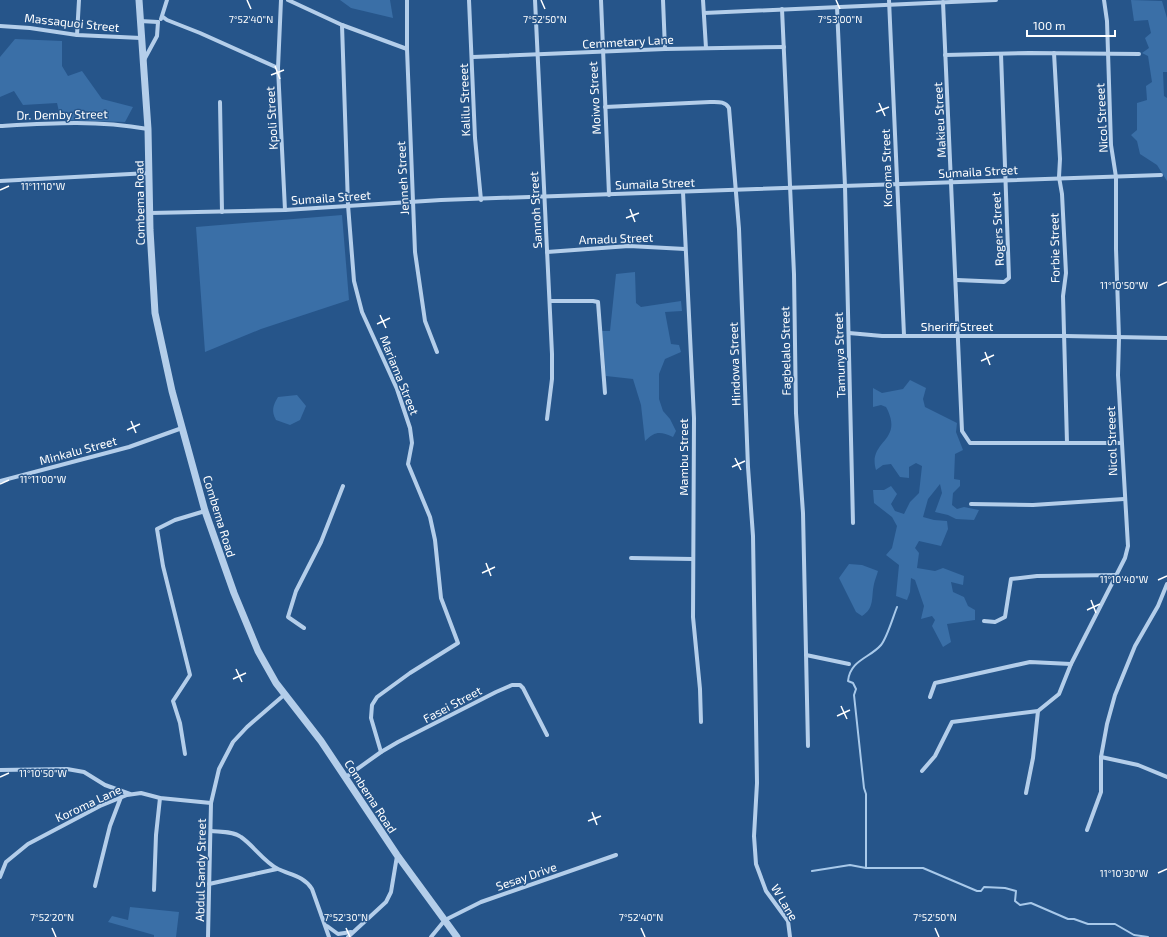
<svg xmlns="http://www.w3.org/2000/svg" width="1167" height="937" font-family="'Exo 2',sans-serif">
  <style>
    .green { fill: #3a6fa7 }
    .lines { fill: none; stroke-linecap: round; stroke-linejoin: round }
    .stream { stroke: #a8c9ea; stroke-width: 2 }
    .minor { stroke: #b4ceea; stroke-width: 4 }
    .tertiary { stroke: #b4ceea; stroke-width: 7 }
    .ticks { fill: none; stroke: #fff; stroke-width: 1.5 }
    .labels { text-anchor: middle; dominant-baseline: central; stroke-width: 3; stroke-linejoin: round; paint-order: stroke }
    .street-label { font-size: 12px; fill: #fff; stroke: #26558a }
    .ticks-label { font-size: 10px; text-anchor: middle; fill: #fff; stroke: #26558a; stroke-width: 3; stroke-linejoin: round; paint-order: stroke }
  </style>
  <rect width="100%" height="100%" fill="#26558a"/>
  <g class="green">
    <polygon points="340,0 390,0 393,18 351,8"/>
    <polygon points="1131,0 1162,1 1167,18 1167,72 1163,72 1164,96 1167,98 1167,181 1157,165 1140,154 1137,141 1131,135 1137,130 1137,103 1147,100 1146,86 1152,82 1148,56 1142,53 1149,48 1145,38 1151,33 1148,20 1134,21"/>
    <polygon points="15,39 62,41 62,66 68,76 82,71 102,99 133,107 125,122 61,120 57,103 23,105 14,91 0,97 0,57"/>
    <polygon points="342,215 349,300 261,329 205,352 196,227"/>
    <path d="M635,272L636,303L641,307L681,301L682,311L665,312L671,344L679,345L681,352L665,359L659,374V399L663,411L670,419L676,431L673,437C660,431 655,431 645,441L641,405L633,379L606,376L602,331H610L616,274Z"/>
    <path d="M910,380L926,388L923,399L925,407L957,423L956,432L963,450L955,454L954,479L960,480V486L953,493L952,505L957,509L964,507L979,510L974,520L956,519L948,515L935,512L942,493L940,484L928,499L923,517L934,520L947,521L948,529L941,546L919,541L915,548L919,553L917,568L935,571L943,568L964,576L963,585L951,582L953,592L964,597L968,606L975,610V620L947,624L951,642L943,647L932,626L935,620L932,616L921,619L924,606L915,580L911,578L910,592L907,600L896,596L899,565L886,555L892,548L897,526L892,517L874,503L873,490H884L891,486L897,494L891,504L895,511L904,514L910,502L919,493L922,466L916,463L909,467V478L900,477L891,464L883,465L876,470C867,440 905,442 886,407L881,405L873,407V388L882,393L903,389Z"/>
    <path d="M297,395L306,406L300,420L290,425L276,420C271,411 273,405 278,397Z"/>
    <path d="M849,564L862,565L878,571C877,575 875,579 874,584C871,597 875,608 862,616L856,612L839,578Z"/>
    <polygon points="130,907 179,912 176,937 154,937 154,935 108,922 112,916 128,920"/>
  </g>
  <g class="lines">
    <g class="stream">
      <path d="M866,868V794L864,788L854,695L856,689L853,683L848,681C850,660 870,658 881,645C887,638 893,617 897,607"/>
      <polyline points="812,871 850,865 866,868 923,868 977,891 981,891 984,887 1005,888 1016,891 1015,901 1020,905 1031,903 1068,919 1074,919 1088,924 1115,924 1134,935 1148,937"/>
    </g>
    <g class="minor">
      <polyline points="281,0 278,68 285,210"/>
      <polyline points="288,0 342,25 407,49"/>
      <polyline points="407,0 407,49 415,252 425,321 437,352"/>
      <polyline points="469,0 475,138 481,200"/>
      <polyline points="535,0 552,354 552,379 547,419"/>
      <polyline points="601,0 609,195"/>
      <polyline points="663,0 665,49"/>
      <polyline points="703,0 706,48"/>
      <polyline points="889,0 904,335"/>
      <polyline points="943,2 962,431 970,443 1121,443"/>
      <polyline points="837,7 845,186 853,523"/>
      <polyline points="782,9 794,274 796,413 803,513 808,746"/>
      <polyline points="704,13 996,0"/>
      <polyline points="163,17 167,20 200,33 278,68"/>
      <polyline points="161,19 167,0"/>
      <polyline points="140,21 158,22"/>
      <polyline points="342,25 348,205 354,281 362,312 397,389 410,428 412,443 408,464 430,517 435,540 441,598 458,643 410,673 377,697 372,705 371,718 381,752"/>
      <polyline points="0,26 30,28 77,35 141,38"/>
      <polyline points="77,35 79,0"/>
      <polyline points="1054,53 1060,159 1059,177 1062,194 1066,273 1063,296 1067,443"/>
      <polyline points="945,55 1029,53 1139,54"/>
      <polyline points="473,57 665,49 784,47"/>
      <polyline points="144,60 157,36 158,22"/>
      <polyline points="220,102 222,212"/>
      <path d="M605,107L710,102C718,102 725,101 729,108L739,229L748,467L753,536L757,783L754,836L756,864L766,891L788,921L790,937"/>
      <path d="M0,126C52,123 96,120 148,129"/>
      <polyline points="0,181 149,173"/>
      <polyline points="683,192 694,418 693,617 700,689 701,722"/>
      <polyline points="150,213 285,210 441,200 1161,175"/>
      <polyline points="547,252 629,246 685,249"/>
      <polyline points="957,280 1004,282 1009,278 1001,54"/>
      <polyline points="550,301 593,301 598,302 605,393"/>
      <polyline points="849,333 882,336 1066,336 1167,338"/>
      <polyline points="0,481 129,447 182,428"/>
      <polyline points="971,504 1033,505 1124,499"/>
      <polyline points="631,558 693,559"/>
      <polyline points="984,621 995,622 1005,617 1011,579 1037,576 1117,575"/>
      <polyline points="304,628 288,617 296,591 321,542 343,486"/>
      <polyline points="806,655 849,664"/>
      <polyline points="930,697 935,683 1030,662 1071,664"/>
      <polyline points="185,754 180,723 173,701 190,675 163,566 157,529 175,520 205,511"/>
      <polyline points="1101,757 1138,765 1167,777"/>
      <polyline points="0,770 67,769 84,772 105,785 130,794"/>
      <polyline points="922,771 935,756 952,722 1038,711 1059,694 1071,664 1125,558 1128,546 1118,375 1119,338 1116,249 1116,177 1111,145 1107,21 1104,0"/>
      <polyline points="346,777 381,752 398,742 496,692 512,685 520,685 523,688 547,735"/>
      <polyline points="1026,793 1033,758 1038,711"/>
      <polyline points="1087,830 1101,792 1101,757 1107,724 1115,695 1135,646 1158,606 1167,584"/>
      <path d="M211,831C220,832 233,831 241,837C254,846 263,861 278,869C291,875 304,876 312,889L329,937"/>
      <polyline points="0,877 6,862 28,844 100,806 127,795 141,793 160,798 211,803"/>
      <polyline points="209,884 277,869"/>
      <polyline points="95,886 110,826 121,797"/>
      <polyline points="154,890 156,835 160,798"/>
      <polyline points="327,926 338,934 351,932"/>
      <polyline points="208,937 211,803 219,769 233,742 247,727 284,695"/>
      <polyline points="348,937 386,902 391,892 397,856"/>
      <polyline points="431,937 445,920 481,902 616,855"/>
    </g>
    <polyline class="tertiary" points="139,0 148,129 150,230 155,313 172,391 205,511 234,593 258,651 276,683 321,741 397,855 457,937"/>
  </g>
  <path class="ticks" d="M247,0L251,9M541,0L545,9M836,0L840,9M275,66L280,79M271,75L284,70M879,103L885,116M876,112L889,107M0,190L9,186M630,209L635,222M626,218L639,213M1158,286L1167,282M380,315L386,328M377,324L390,318M985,352L990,365M981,361L994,355M131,421L136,433M127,430L140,424M735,458L741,470M732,467L745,461M0,484L9,480M486,563L491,576M482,573L495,567M1158,580L1167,576M1091,600L1096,613M1087,610L1100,604M236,669L242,682M233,679L246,673M841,706L847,719M837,716L850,710M0,777L9,773M592,812L597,825M588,821L601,816M1158,873L1167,869M52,928L56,937M346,928L350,937M641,928L645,937M935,928L939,937"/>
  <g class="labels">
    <g class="street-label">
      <text transform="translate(72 22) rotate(6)">Massaquoi Street</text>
      <text transform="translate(628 41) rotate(-3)">Cemmetary Lane</text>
      <text transform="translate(594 98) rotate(-93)">Moiwo Street</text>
      <text transform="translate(464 100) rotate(-92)">Kalilu Streeet</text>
      <text transform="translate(62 114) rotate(-1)">Dr. Demby Street</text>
      <text transform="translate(271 118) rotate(-93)">Kpoli Street</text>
      <text transform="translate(1101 118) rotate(-93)">Nicol Streeet</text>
      <text transform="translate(939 120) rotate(-93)">Makieu Street</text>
      <text transform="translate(886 168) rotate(-92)">Koroma Street</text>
      <text transform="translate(978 171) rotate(-3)">Sumaila Street</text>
      <text transform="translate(402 178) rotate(-93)">Jenneh Street</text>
      <text transform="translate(655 183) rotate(-2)">Sumaila Street</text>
      <text transform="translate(331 197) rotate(-4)">Sumaila Street</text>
      <text transform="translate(139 203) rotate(-91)">Combema Road</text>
      <text transform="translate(535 210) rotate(-93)">Sannoh Street</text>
      <text transform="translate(997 229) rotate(-93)">Rogers Street</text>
      <text transform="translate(616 238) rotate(-2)">Amadu Street</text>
      <text transform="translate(1054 248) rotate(-91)">Forbie Street</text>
      <text x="957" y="326">Sheriff Street</text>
      <text transform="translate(785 351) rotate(-91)">Fagbelalo Street</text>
      <text transform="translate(839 355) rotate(-92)">Tamunya Street</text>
      <text transform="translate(734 364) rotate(-92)">Hindowa Street</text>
      <text transform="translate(400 375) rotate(68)">Mariama Street</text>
      <text transform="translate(1111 441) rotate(-92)">Nicol Streeet</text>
      <text transform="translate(78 450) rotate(-15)">Minkalu Street</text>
      <text transform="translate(683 457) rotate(-90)">Mambu Street</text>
      <text transform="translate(220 516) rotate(73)">Combema Road</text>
      <text transform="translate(452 704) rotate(-28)">Fasei Street</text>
      <text transform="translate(371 796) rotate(57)">Combema Road</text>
      <text transform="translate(88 803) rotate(-25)">Koroma Lane</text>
      <text transform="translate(200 870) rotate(-89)">Abdul Sandy Street</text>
      <text transform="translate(526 876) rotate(-19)">Sesay Drive</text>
      <text transform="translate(785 902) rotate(59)">W Lane</text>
    </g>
  </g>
  <g class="ticks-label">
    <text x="251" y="23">7°52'40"N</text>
    <text x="545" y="23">7°52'50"N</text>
    <text x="840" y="23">7°53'00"N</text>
    <text x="43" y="190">11°11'10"W</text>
    <text x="1124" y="289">11°10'50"W</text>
    <text x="43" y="483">11°11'00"W</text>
    <text x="1124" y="583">11°10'40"W</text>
    <text x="43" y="777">11°10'50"W</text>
    <text x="1124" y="877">11°10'30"W</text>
    <text x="52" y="921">7°52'20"N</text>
    <text x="346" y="921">7°52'30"N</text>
    <text x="641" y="921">7°52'40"N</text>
    <text x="935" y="921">7°52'50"N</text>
  </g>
  <path d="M1027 30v6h88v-6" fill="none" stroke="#ffffff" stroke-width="2"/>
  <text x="1033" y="30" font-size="12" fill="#ffffff" stroke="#26558a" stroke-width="3" paint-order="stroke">100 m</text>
</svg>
